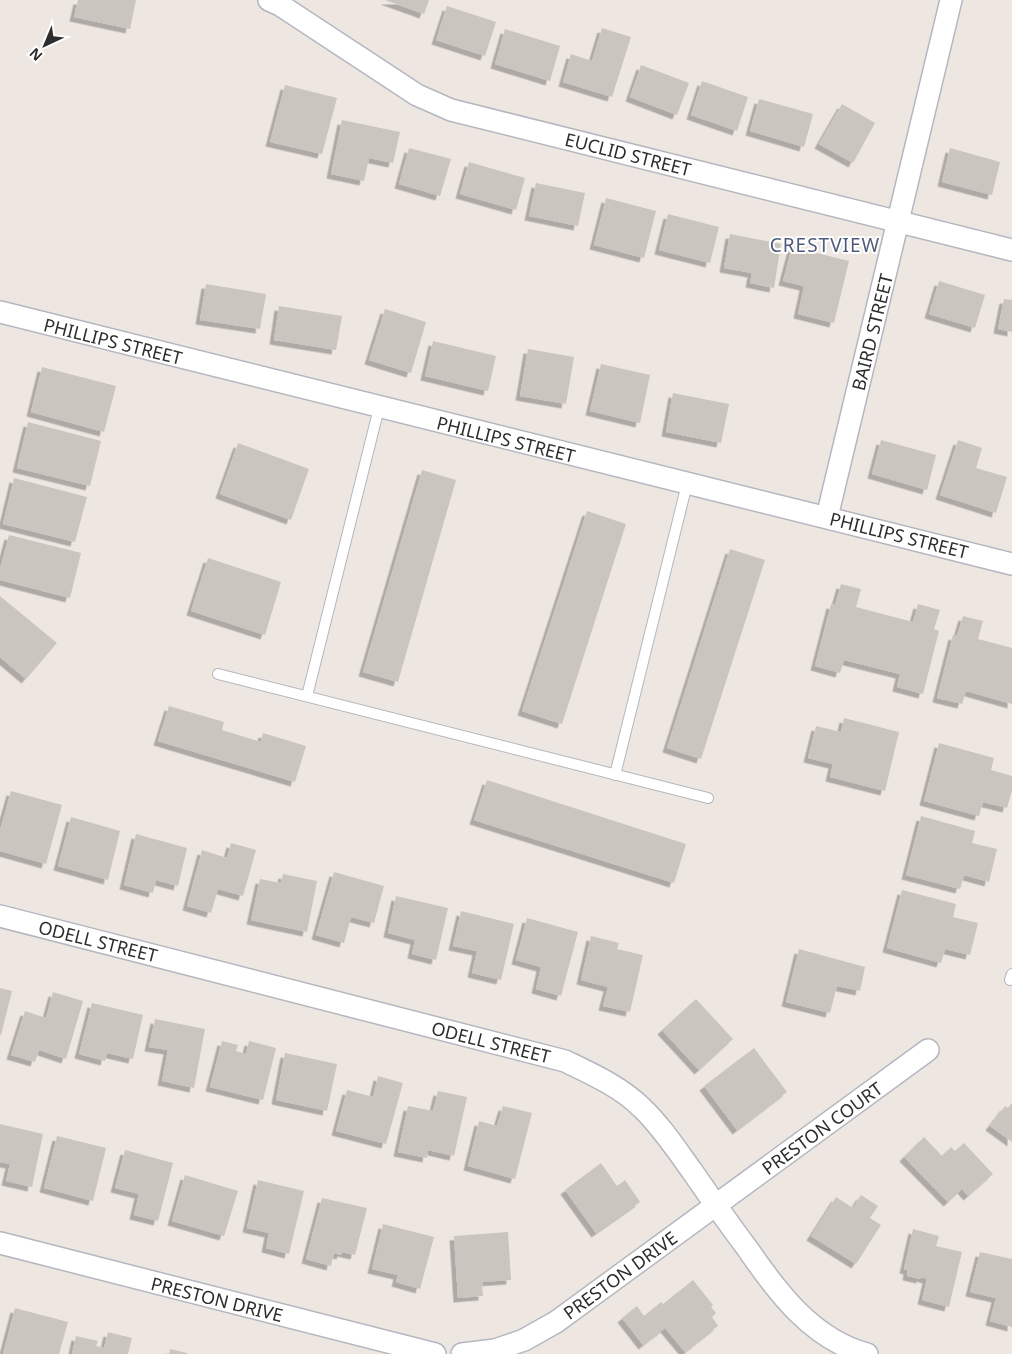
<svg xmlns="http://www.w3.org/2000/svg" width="1012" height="1354" font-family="'Noto Sans',sans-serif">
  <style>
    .building { fill: #cac5bf; filter: url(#shadow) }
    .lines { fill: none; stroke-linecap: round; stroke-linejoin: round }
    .service-casing { stroke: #b4b7c0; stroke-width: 12 }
    .minor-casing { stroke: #b4b7c0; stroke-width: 24 }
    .service { stroke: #fff; stroke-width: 10 }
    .minor { stroke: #fff; stroke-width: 21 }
    .labels { text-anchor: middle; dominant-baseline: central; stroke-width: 4; stroke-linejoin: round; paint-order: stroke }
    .street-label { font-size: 18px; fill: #2d2d2d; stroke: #fff }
    .neighbourhood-label { font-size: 19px; letter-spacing: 1px; fill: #4f5b7c; stroke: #fff }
  </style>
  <defs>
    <filter id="shadow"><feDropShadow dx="-4.5" dy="4.5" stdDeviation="0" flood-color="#0004"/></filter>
  </defs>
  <rect width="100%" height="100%" fill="#eee7e1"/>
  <g class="building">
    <polygon points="78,0 136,0 130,29 74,17"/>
    <polygon points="385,0 429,0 424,14"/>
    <polygon points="447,6 496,22 485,56 436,40"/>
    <polygon points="602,28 631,37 612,97 563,82 571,54 592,61"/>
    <polygon points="505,29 560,46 550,81 495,64"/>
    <polygon points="641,65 689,83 677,115 630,97"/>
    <polygon points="702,81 748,97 737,131 691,115"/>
    <polygon points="285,85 337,98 322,154 270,142"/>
    <polygon points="759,99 813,114 804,147 750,131"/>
    <polygon points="842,104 875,123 853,163 819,144"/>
    <polygon points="342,120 400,132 393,163 369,158 364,181 331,174"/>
    <polygon points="409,148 451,159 440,196 399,184"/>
    <polygon points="950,148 1000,162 992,195 942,182"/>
    <polygon points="469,162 525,178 516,210 460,194"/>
    <polygon points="536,183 585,193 578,226 529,216"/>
    <polygon points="606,198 656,211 644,258 594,245"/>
    <polygon points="668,214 719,227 710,263 659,250"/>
    <polygon points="730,234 781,244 774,288 750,283 752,273 724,268"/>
    <polygon points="792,247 849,261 834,323 798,314 804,286 783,281"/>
    <polygon points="939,281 985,295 975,328 929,314"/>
    <polygon points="206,284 266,294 260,329 200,320"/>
    <polygon points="1004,299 1012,300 1012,332 998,329"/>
    <polygon points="279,306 342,316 336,350 274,340"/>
    <polygon points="385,309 426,322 411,373 369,360"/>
    <polygon points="433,341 496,356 488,391 425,376"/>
    <polygon points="528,349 574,357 566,404 520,396"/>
    <polygon points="601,364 650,375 640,423 590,411"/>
    <polygon points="42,367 116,386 104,432 31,412"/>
    <polygon points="673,393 729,404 721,443 666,432"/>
    <polygon points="28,422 101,441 90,486 17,468"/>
    <polygon points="881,440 936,455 927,490 872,474"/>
    <polygon points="958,440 982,448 976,468 1007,477 996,513 940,495"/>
    <polygon points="238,443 309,469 291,520 220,494"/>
    <polygon points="422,470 456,480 398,682 363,672"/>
    <polygon points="14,478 87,497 75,542 3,524"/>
    <polygon points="587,511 626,524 562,724 522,711"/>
    <polygon points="9,535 81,553 70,598 0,580 0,569"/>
    <polygon points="730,549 765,560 701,759 667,748"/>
    <polygon points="208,558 281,582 265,635 191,611"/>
    <polygon points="841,584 861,589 856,607 913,622 918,604 940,610 934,629 939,631 923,694 897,687 900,674 844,660 840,673 815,666 831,604 835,605"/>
    <polygon points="0,596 57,643 26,679 0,657"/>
    <polygon points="963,616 983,621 978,639 1012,648 1012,704 966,691 962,704 937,698 953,635 957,636"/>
    <polygon points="169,706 224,722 222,730 261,742 263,733 306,746 295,782 158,741"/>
    <polygon points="844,718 899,732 885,791 830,777 833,764 808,758 816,726 841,732"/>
    <polygon points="939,743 994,758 991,770 1012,776 1012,790 1007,808 983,802 979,816 924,801"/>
    <polygon points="487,780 686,844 674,883 474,820"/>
    <polygon points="11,791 62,805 46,864 0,851 0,830"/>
    <polygon points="921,816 975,831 972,843 997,849 989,882 964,875 960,889 906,875"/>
    <polygon points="71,817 120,831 108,880 58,866"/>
    <polygon points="136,834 187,848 178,886 156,880 153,893 124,885"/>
    <polygon points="231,843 256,850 243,896 218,889 211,913 187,906 202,850 227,858"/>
    <polygon points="334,872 384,886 374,923 351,917 344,943 316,935"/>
    <polygon points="283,874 317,881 307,932 251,920 260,879 281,883"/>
    <polygon points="902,890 956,904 953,917 978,923 970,955 945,949 941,963 887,948"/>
    <polygon points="396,896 448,908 436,960 412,954 415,940 388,933"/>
    <polygon points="461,911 514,924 501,980 472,973 477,951 453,946"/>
    <polygon points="527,918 578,932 561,996 536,989 541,967 516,960"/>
    <polygon points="591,936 619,943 617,949 643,955 630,1012 603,1006 608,987 581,980"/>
    <polygon points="799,949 865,967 860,991 837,986 830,1013 786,1002"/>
    <polygon points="0,988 12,991 1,1035 0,1035"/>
    <polygon points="53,992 83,1001 66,1059 39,1050 35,1062 11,1055 25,1011 46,1018"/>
    <polygon points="696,999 733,1039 699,1070 662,1030"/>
    <polygon points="92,1003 143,1015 133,1059 107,1053 105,1061 79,1054"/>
    <polygon points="155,1019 205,1029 194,1088 162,1081 168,1050 149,1047"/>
    <polygon points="222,1041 238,1045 236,1051 246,1054 249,1041 276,1048 263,1100 210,1087"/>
    <polygon points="754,1048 787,1092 737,1130 704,1086"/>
    <polygon points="285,1053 337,1064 327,1111 276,1100"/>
    <polygon points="378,1076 403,1083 386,1144 336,1131 347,1090 373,1097"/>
    <polygon points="438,1091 467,1097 454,1156 428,1150 427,1158 398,1152 408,1106 433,1111"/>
    <polygon points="1012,1103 1012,1142 990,1126 1005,1106 1008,1108"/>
    <polygon points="503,1106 532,1113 515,1179 468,1166 479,1121 497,1126"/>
    <polygon points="0,1124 43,1134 32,1187 6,1181 10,1164 0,1162"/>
    <polygon points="57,1136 106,1148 93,1201 44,1188"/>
    <polygon points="924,1137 942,1156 951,1147 955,1151 964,1143 993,1174 968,1196 962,1189 948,1202 904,1157"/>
    <polygon points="125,1150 173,1163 158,1221 134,1215 139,1194 115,1188"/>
    <polygon points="601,1163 617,1186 625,1180 640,1202 596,1233 565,1190"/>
    <polygon points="185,1175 238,1191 224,1236 172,1221"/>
    <polygon points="258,1180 304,1191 289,1254 266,1248 269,1233 247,1228"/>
    <polygon points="861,1195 878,1206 870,1218 881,1225 856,1264 811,1236 836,1197 853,1208"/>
    <polygon points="322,1198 367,1208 355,1255 342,1252 341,1255 334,1253 331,1266 306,1259"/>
    <polygon points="383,1224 434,1237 420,1289 396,1282 398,1275 372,1269"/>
    <polygon points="913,1229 939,1236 936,1246 962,1252 949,1307 922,1300 927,1279 921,1277 921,1279 907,1276 908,1270 904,1269"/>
    <polygon points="508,1232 511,1280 482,1282 483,1296 458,1298 454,1236"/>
    <polygon points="980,1252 1012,1259 1012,1327 990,1321 996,1298 970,1292"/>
    <polygon points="693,1280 713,1305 711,1307 716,1313 712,1317 718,1326 685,1352 665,1328 643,1345 622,1318 637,1306 644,1316 661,1302 663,1304"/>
    <polygon points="15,1308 68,1322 59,1354 3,1354"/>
    <polygon points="108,1332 132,1338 128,1354 72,1354 76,1336 98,1341 96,1346 104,1348"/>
    <polygon points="170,1349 187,1353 187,1354 169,1354"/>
  </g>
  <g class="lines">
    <defs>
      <g id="service">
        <polyline points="218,674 708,798"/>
        <polyline points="307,696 379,408"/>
        <polyline points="615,775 687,484"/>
        <polyline points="1010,980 1012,974"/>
      </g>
      <g id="minor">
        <polyline points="269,0 280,5 417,95 451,110 1012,250"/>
        <polyline points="0,312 1012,564"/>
        <polyline points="827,517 951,0"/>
        <path d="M0,916L565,1061C592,1074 621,1087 642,1108C661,1126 676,1149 692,1171C710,1197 728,1223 747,1248C777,1292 813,1340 867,1354"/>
        <polyline points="0,1243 435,1354"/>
        <polyline points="462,1354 495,1350 524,1340 556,1322 928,1050"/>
      </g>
    </defs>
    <use href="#service" class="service-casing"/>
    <use href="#minor" class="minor-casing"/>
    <use href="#service" class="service"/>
    <use href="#minor" class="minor"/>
  </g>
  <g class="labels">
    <g class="street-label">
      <text transform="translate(628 154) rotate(14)">EUCLID STREET</text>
      <text transform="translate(872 332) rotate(-76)">BAIRD STREET</text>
      <text transform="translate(113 341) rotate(14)">PHILLIPS STREET</text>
      <text transform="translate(506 439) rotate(14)">PHILLIPS STREET</text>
      <text transform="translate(899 535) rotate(14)">PHILLIPS STREET</text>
      <text transform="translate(98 941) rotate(14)">ODELL STREET</text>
      <text transform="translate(491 1042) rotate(14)">ODELL STREET</text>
      <text transform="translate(822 1128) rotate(-36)">PRESTON COURT</text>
      <text transform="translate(620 1275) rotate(-36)">PRESTON DRIVE</text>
      <text transform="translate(217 1299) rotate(14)">PRESTON DRIVE</text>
    </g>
    <g class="neighbourhood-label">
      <text x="825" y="245">CRESTVIEW</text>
    </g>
  </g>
  <g transform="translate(45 45) rotate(224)" stroke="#ffffff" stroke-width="4" paint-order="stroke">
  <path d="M0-4L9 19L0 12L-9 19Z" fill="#2d2d2d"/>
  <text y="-8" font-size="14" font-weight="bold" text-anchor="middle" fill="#2d2d2d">N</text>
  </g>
</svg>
